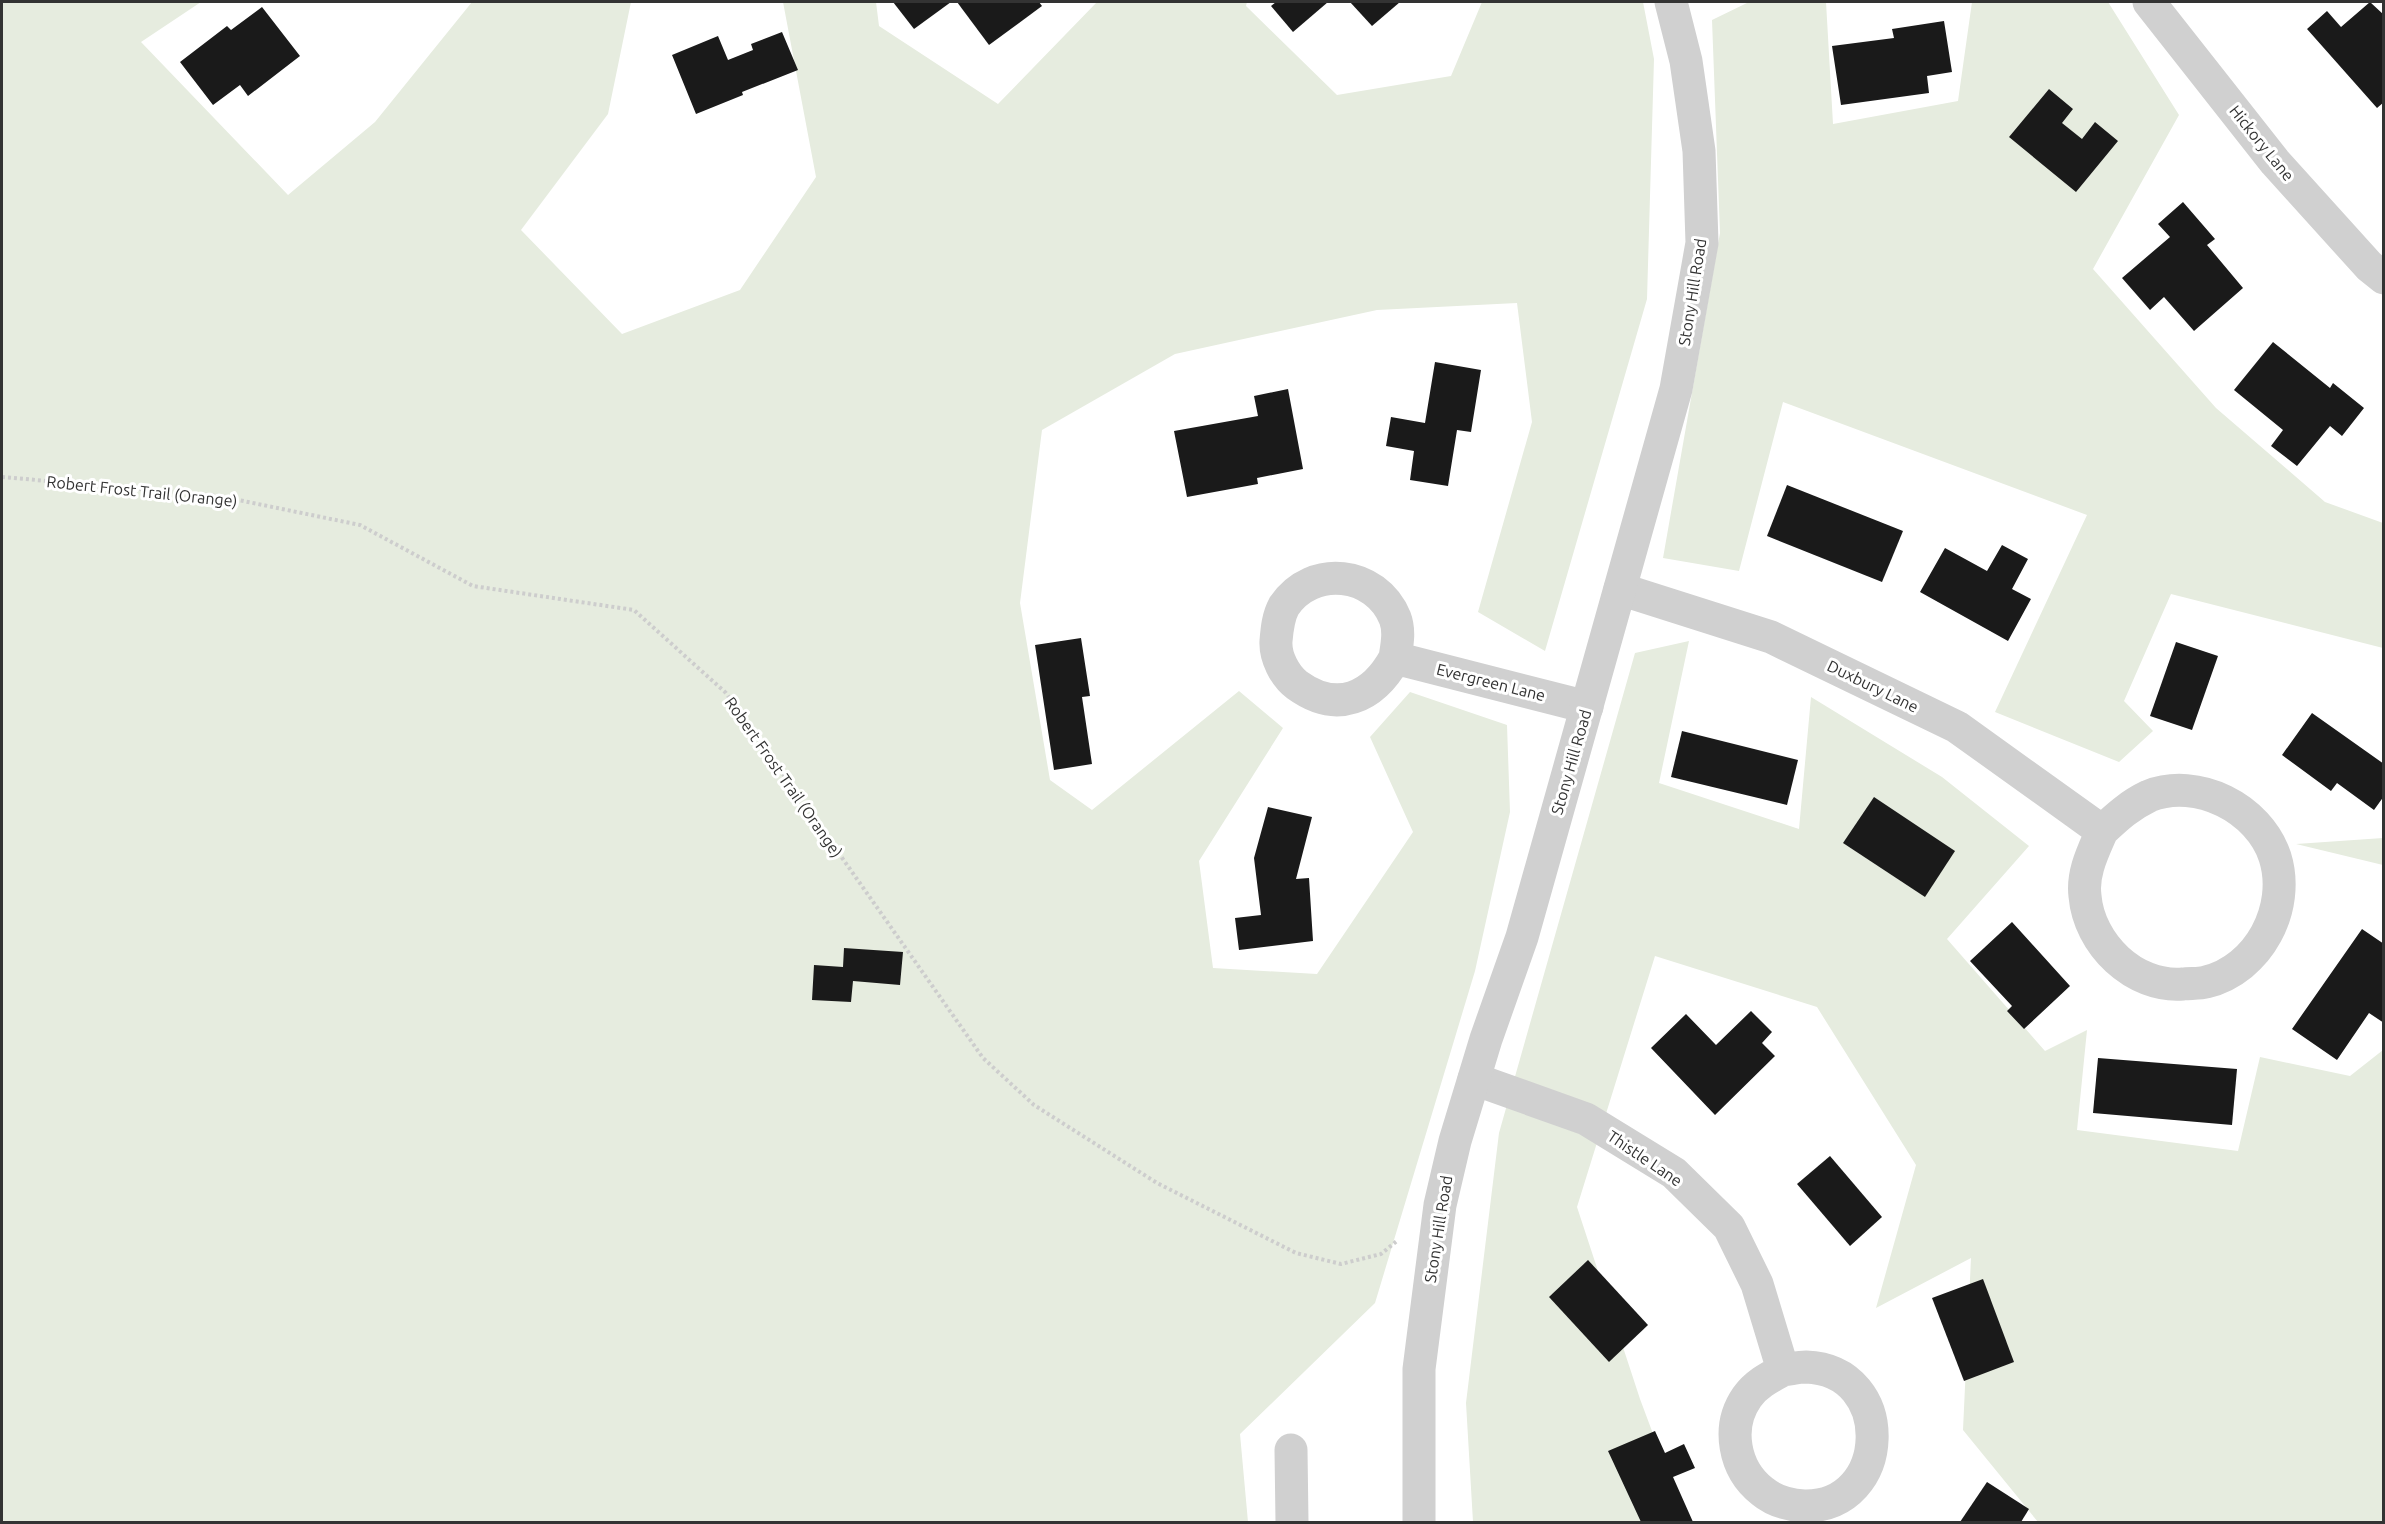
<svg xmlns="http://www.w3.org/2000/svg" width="2385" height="1524" font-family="Ubuntu,sans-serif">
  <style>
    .green { fill: #e6ecdf }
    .building { fill: #1a1a1a }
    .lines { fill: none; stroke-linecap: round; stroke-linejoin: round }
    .path { stroke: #cdcdcd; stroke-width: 4; stroke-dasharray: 3 3; stroke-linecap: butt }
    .minor { stroke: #d0d0d0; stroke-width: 33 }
    .labels { text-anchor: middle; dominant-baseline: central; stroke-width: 6; stroke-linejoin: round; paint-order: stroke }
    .street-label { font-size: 16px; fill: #333; stroke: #fff }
  </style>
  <rect width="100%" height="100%" fill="#fff"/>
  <g class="green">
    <polygon points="2,2 201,2 141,42 288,195 375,122 472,2 631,2 608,114 521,230 622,334 740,290 816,177 783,2 876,2 879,26 998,104 1097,2 1247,2 1246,6 1337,95 1451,76 1482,2 1643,2 1654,59 1647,299 1545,651 1478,612 1532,422 1517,303 1377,310 1175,354 1042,430 1020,603 1050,780 1092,810 1239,691 1283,728 1199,861 1213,968 1317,974 1413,832 1370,737 1410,692 1507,725 1510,812 1475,971 1375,1303 1240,1434 1248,1522 2,1522"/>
    <polygon points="1749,2 1826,2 1833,124 1958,101 1972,2 2108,2 2179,115 2093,269 2216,408 2325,502 2383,523 2383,648 2171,594 2124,701 2153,731 2119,762 1995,712 2087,515 1783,402 1739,571 1663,558 1720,233 1712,20"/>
    <polygon points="1689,641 1659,783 1799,829 1811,697 1942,777 2029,846 1947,939 2045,1051 2087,1030 2077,1130 2238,1151 2260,1057 2350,1076 2383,1050 2383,1522 2038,1522 1963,1430 1971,1258 1876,1308 1916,1165 1817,1007 1655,956 1577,1207 1640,1399 1686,1522 1473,1522 1466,1403 1499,1133 1635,653"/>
    <polygon points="2383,838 2383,865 2296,844"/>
  </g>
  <g class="building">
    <polygon points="893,2 951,2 914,29"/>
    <polygon points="957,2 1039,2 1042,6 989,45"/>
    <polygon points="1276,2 1328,2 1293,32 1271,6"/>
    <polygon points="1350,2 1400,2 1372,26"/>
    <polygon points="2370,2 2384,15 2384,102 2377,108 2307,29 2327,11 2341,27"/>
    <polygon points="262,7 300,56 248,96 240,85 213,105 180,62 227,26 231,30"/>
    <polygon points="1944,21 1952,72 1927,76 1929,93 1841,105 1832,46 1894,38 1892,29"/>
    <polygon points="782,32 798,70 742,92 743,95 696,114 672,55 718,36 728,60 753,50 751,44"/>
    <polygon points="2049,89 2073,109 2062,123 2082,139 2095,122 2118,141 2076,192 2009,137"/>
    <polygon points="2183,202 2215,239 2207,245 2243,288 2194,331 2164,297 2150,310 2122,278 2170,237 2158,224"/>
    <polygon points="2273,342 2330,388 2333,383 2364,408 2342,436 2330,426 2297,466 2271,446 2283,430 2234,390"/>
    <polygon points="1435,362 1481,370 1471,432 1457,430 1448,486 1410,480 1414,451 1386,446 1391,417 1425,423"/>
    <polygon points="1288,389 1303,469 1257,478 1258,484 1187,497 1174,431 1258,416 1254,396"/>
    <polygon points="1787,485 1903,531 1882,582 1767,536"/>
    <polygon points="2002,545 2028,559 2012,589 2031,599 2008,641 1920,592 1945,548 1987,571"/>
    <polygon points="1081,638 1090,696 1082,697 1092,764 1054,770 1035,645"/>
    <polygon points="2176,642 2218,656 2192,730 2150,716"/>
    <polygon points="2312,713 2384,764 2384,796 2374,810 2337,783 2331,791 2282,755"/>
    <polygon points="1682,731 1798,760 1787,805 1671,777"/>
    <polygon points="1874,797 1955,851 1925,897 1843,843"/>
    <polygon points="1268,807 1312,817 1296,879 1309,878 1313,941 1239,950 1235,918 1261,915 1254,858"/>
    <polygon points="2012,922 2070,986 2024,1029 2007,1011 2012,1006 1970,961"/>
    <polygon points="2362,929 2384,944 2384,1023 2369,1013 2337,1060 2292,1029"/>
    <polygon points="844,948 903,952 900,985 853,981 851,1002 812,1000 814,965 843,967"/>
    <polygon points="1751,1011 1772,1032 1762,1043 1775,1056 1715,1115 1651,1048 1686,1014 1716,1045"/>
    <polygon points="2098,1058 2237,1069 2232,1125 2093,1113"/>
    <polygon points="1830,1156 1882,1217 1850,1246 1797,1184"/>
    <polygon points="1588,1260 1648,1325 1609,1362 1549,1297"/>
    <polygon points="1983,1279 2014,1362 1964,1381 1932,1298"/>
    <polygon points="1655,1431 1665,1453 1684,1444 1695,1468 1673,1477 1693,1522 1641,1522 1608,1451"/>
    <polygon points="1987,1482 2029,1509 2021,1522 1960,1522"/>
  </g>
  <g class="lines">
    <polyline class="path" points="2,477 219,496 360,525 473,586 634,610 726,693 983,1058 1034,1105 1157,1183 1296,1253 1341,1264 1381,1254 1398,1240"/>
    <g class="minor">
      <polyline points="2149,2 2275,162 2369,266 2384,278"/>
      <path d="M1620,589L1771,637L1957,727L2102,831C2093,852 2082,873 2085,896C2089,944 2134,988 2183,984C2190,983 2199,984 2206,982C2259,969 2291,908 2275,857C2259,808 2197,777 2149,796C2130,805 2117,817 2102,831"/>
      <path d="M1395,658C1373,698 1337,714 1297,685C1285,676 1275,657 1276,641C1277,629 1278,617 1284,606C1312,564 1376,571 1395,618C1400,631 1397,645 1395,658L1587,707"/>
      <path d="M1474,1079L1586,1119L1674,1173L1729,1227L1757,1284L1783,1370C1770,1377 1756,1384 1747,1397C1726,1427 1734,1469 1762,1491C1774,1501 1789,1505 1804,1506C1892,1508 1897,1370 1806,1367C1799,1367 1791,1369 1783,1370"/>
      <polyline points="1291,1450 1292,1522"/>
      <polyline points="1419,1522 1419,1369 1440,1205 1455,1141 1486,1039 1522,937 1676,389 1702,243 1699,151 1686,61 1671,2"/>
    </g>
  </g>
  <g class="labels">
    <g class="street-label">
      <text transform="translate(2262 143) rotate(51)">Hickory Lane</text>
      <text transform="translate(1692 292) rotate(-81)">Stony Hill Road</text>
      <text transform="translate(142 491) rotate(6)">Robert Frost Trail (Orange)</text>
      <text transform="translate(1491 682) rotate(14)">Evergreen Lane</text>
      <text transform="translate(1873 686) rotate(26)">Duxbury Lane</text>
      <text transform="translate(1571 762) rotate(-74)">Stony Hill Road</text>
      <text transform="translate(784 777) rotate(55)">Robert Frost Trail (Orange)</text>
      <text transform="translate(1645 1158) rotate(34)">Thistle Lane</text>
      <text transform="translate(1438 1229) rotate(-81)">Stony Hill Road</text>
    </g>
  </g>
  <rect width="2385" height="1524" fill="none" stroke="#333333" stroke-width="6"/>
</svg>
